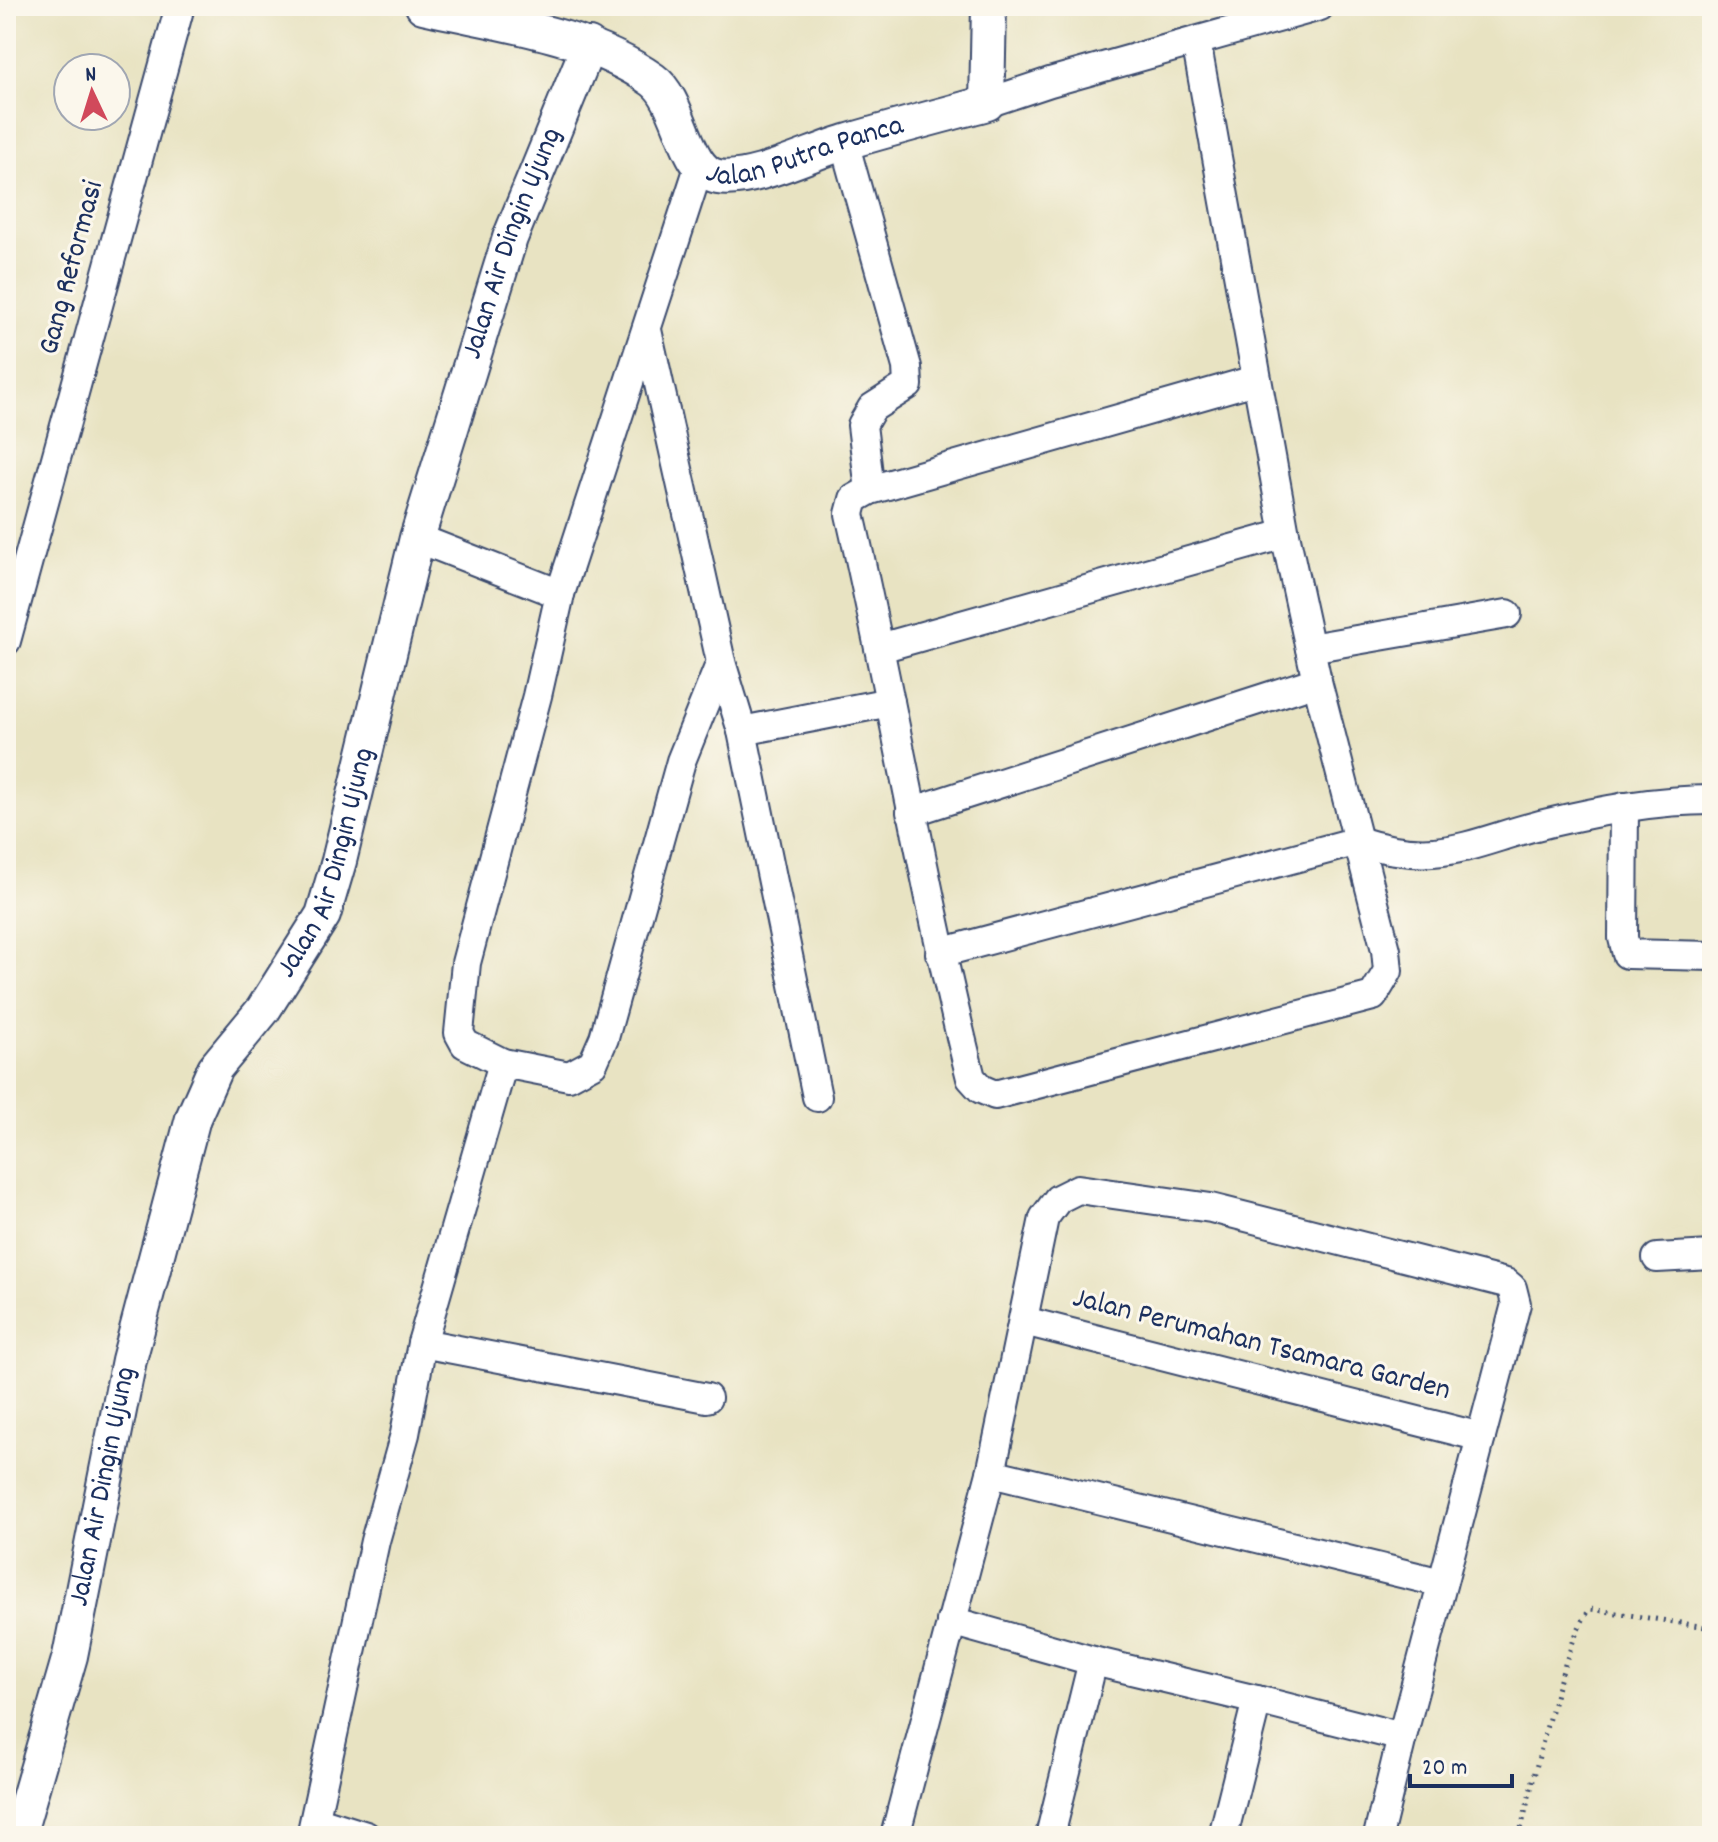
<svg xmlns="http://www.w3.org/2000/svg" width="1718" height="1842" font-family="Dekko,sans-serif">
  <style>
    .lines { fill: none; stroke-linecap: round; stroke-linejoin: round }
    .minor-casing { stroke: #3a4a6d; stroke-width: 32 }
    .tertiary-casing { stroke: #3a4a6d; stroke-width: 38 }
    .path { stroke: #3a4a6d; stroke-width: 5; stroke-dasharray: 2 6; stroke-linecap: butt }
    .minor { stroke: #fff; stroke-width: 28 }
    .tertiary { stroke: #fff; stroke-width: 34 }
    .labels { text-anchor: middle; dominant-baseline: central; stroke-width: 6; stroke-linejoin: round; paint-order: stroke }
    .street-label { font-size: 30px; fill: #1b2f5e; stroke: #fbf7ec }
  </style>
  <rect width="100%" height="100%" fill="#fbf7ec"/>
  <filter id="ink" filterUnits="userSpaceOnUse"><feTurbulence type="fractalNoise" baseFrequency=".0125" numOctaves="2"/><feDisplacementMap in="SourceGraphic" scale="16" xChannelSelector="R" yChannelSelector="G"/><feConvolveMatrix kernelMatrix="1 2 1 2 8 2 1 2 1" color-interpolation-filters="sRGB"/></filter>
  <filter id="wash" filterUnits="userSpaceOnUse"><feTurbulence type="fractalNoise" baseFrequency=".006" numOctaves="4" result="noise"/><feDisplacementMap in="SourceGraphic" scale="32" xChannelSelector="R" yChannelSelector="G"/><feGaussianBlur stdDeviation="1.8" result="paint"/><feColorMatrix in="noise" values="0 0 0 0 0 0 0 0 0 0 0 0 0 0 0 0 0 1.4 0 .05"/><feComposite in="paint" operator="in"/></filter>
  <g filter="url(#wash)">
    <rect width="100%" height="100%" fill="#e8e3c2"/>
  </g>
  <g filter="url(#ink)">
    <g class="lines">
      <defs>
        <g id="minor">
          <path d="M1196,41L1285,534L1317,681L1386,950L1388,971L1373,996L995,1095L981,1089L971,1078C924,891 893,701 850,514L854,499L870,490L1255,380"/>
          <polyline points="987,103 1050,82 1320,6"/>
          <polyline points="844,142 907,367 908,385 872,408 862,425 870,490"/>
          <polyline points="699,167 560,594 537,696 466,963 459,1033 465,1044 503,1063 569,1076 593,1063 604,1038 681,761 721,662"/>
          <polyline points="647,330 721,662 742,731 817,1097"/>
          <polyline points="417,538 560,594"/>
          <polyline points="6,641 180,6"/>
          <polyline points="880,648 1285,534"/>
          <polyline points="1310,648 1507,614"/>
          <polyline points="742,731 890,702"/>
          <polyline points="1624,807 1623,938 1627,954 1712,956"/>
          <polyline points="911,812 1317,681"/>
          <path d="M940,953L1358,841C1441,868 1472,841 1548,823C1603,810 1656,800 1712,800"/>
          <polyline points="1657,1258 1712,1255"/>
          <polyline points="1024,1321 1481,1437"/>
          <polyline points="422,1343 707,1398"/>
          <polyline points="991,1473 1442,1583"/>
          <polyline points="951,1621 1093,1661 1257,1700"/>
          <polyline points="315,1820 366,1836"/>
          <polyline points="311,1836 375,1541 405,1434 422,1343 503,1063"/>
          <polyline points="895,1836 991,1473 1044,1218 1058,1199 1078,1189 1211,1208 1506,1283 1512,1288 1516,1304 1402,1737 1257,1700 1223,1836"/>
          <polyline points="1050,1836 1093,1661"/>
          <polyline points="1378,1836 1402,1737"/>
        </g>
        <g id="tertiary">
          <path id="s1" d="M423,6C501,24 586,33 653,80C682,101 684,171 718,177C751,183 812,152 846,142C893,128 940,116 987,103L989,6"/>
          <path id="s2" d="M18,1836L70,1656L129,1360L193,1118L215,1068L263,1010L323,915L339,861L417,538L510,238L589,45"/>
        </g>
      </defs>
      <use href="#minor" class="minor-casing"/>
      <use href="#tertiary" class="tertiary-casing"/>
      <path class="path" d="M1519,1836C1531,1793 1565,1633 1591,1609L1712,1628"/>
      <use href="#minor" class="minor"/>
      <use href="#tertiary" class="tertiary"/>
    </g>
  </g>
  <g class="labels">
    <g class="street-label">
      <text stroke="none"><textPath href="#s1" startOffset="454">Jalan Putra Panca</textPath></text>
      <text stroke="none"><textPath href="#s2" startOffset="1680">Jalan Air Dingin Ujung</textPath></text>
      <text transform="translate(73 268) rotate(-75)">Gang Reformasi</text>
      <text stroke="none"><textPath href="#s2" startOffset="1032">Jalan Air Dingin Ujung</textPath></text>
      <text transform="translate(1261 1346) rotate(14)">Jalan Perumahan Tsamara Garden</text>
      <text stroke="none"><textPath href="#s2" startOffset="360">Jalan Air Dingin Ujung</textPath></text>
    </g>
  </g>
  <rect width="1718" height="1842" fill="none" stroke="#fbf7ec" stroke-width="32"/>
  <g transform="translate(92 92) rotate(356)"><circle r="38" fill="#fbf7ec" stroke="#a1a7b3" stroke-width="2"/>
  <path d="M0-6L14 30L0 20L-14 30Z" fill="#d1495b"/>
  <text y="-12" font-size="22" font-weight="bold" text-anchor="middle" fill="#1b2f5e">N</text>
  </g>
  <path d="M1410 1774v12h102v-12" fill="none" stroke="#1b2f5e" stroke-width="4"/>
  <text x="1422" y="1774" font-size="24" fill="#1b2f5e" stroke="#fbf7ec" stroke-width="6" paint-order="stroke">20 m</text>
</svg>
